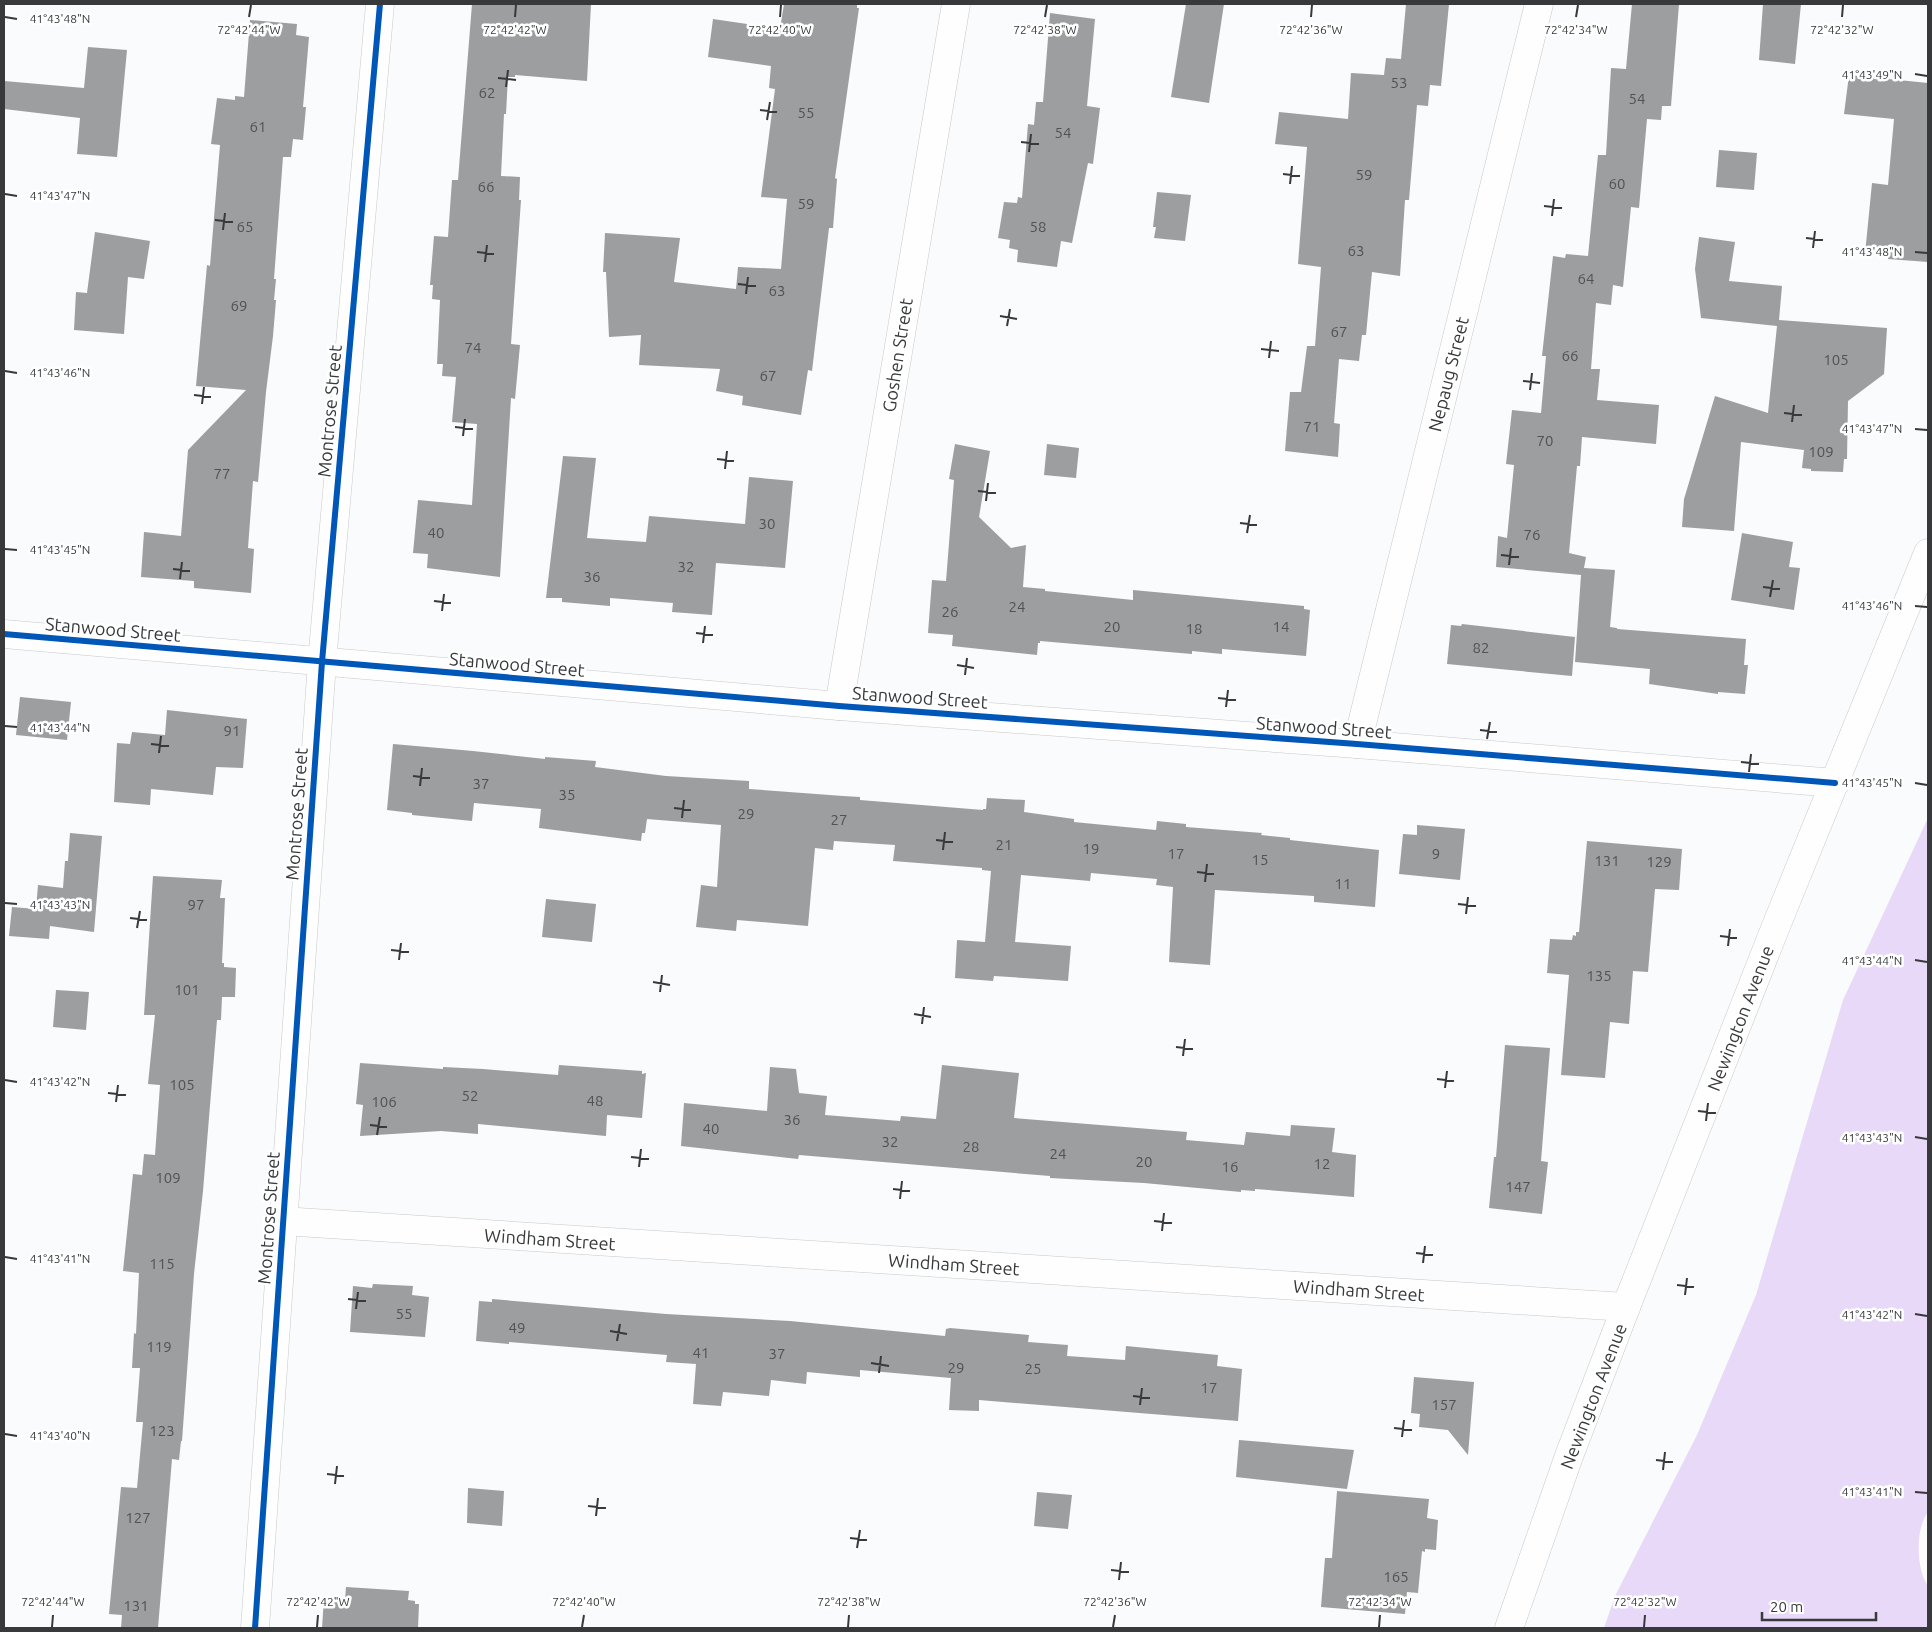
<svg xmlns="http://www.w3.org/2000/svg" width="1932" height="1632" font-family="Ubuntu,sans-serif">
  <style>
    .green { fill: #e7d9f7 }
    .building { fill: #9c9e9f }
    .lines { fill: none; stroke-linecap: round; stroke-linejoin: round }
    .street-casing { stroke: #c8c9ca; stroke-width: 29 }
    .secondary-casing { stroke: #c8c9ca; stroke-width: 29 }
    .street { stroke: #fefeff; stroke-width: 28 }
    .secondary { stroke: #fefeff; stroke-width: 28 }
    .cycleway-casing { stroke: #fff; stroke-width: 9 }
    .cycleway { stroke: #0057b8; stroke-width: 6 }
    .ticks { fill: none; stroke: #37393a; stroke-width: 2 }
    .labels { text-anchor: middle; dominant-baseline: central; stroke-width: 5; stroke-linejoin: round; paint-order: stroke }
    .number-label { font-size: 15px; fill: #505253 }
    .street-label { font-size: 18px; fill: #37393a; stroke: #fff }
    .ticks-label { font-size: 12px; text-anchor: middle; fill: #37393a; stroke: #fff; stroke-width: 5; stroke-linejoin: round; paint-order: stroke }
  </style>
  <rect width="100%" height="100%" fill="#f9fbfd"/>
  <path class="green" d="M1928,818V1512C1915,1529 1916,1569 1928,1586V1628H1604L1615,1596L1697,1435L1756,1295L1843,1000Z"/>
  <g class="building">
    <polygon points="472,4 591,4 587,81 515,75 515,77 508,77 506,114 504,114 501,176 520,177 519,200 521,200 511,344 520,345 515,399 511,398 500,577 427,568 428,554 413,553 418,500 472,505 477,424 452,422 456,377 442,376 443,364 437,364 440,300 432,299 433,285 430,285 434,236 448,237 452,180 458,180"/>
    <polygon points="784,4 857,4 857,8 859,8 835,178 837,179 833,228 829,228 812,371 808,370 801,415 742,405 743,396 716,391 720,369 639,365 641,335 609,337 606,272 603,272 605,233 680,238 674,282 736,289 738,267 781,269 787,199 761,197 775,89 769,88 771,66 708,57 713,19 780,29"/>
    <polygon points="1186,4 1224,4 1209,103 1171,97"/>
    <polygon points="1406,4 1449,4 1441,86 1430,85 1428,106 1417,105 1409,200 1405,200 1400,276 1372,272 1366,335 1362,335 1359,361 1339,359 1334,423 1340,424 1338,457 1285,451 1290,392 1301,392 1307,346 1315,346 1321,267 1298,264 1307,147 1275,144 1279,112 1348,119 1351,73 1384,75 1386,58 1401,59"/>
    <polygon points="1632,4 1679,4 1671,106 1662,106 1661,120 1647,119 1639,208 1631,207 1623,287 1613,285 1611,305 1596,303 1591,369 1600,369 1597,400 1659,405 1656,444 1582,437 1580,466 1577,466 1569,553 1586,557 1584,568 1615,570 1610,627 1617,628 1617,629 1746,639 1744,665 1748,665 1745,694 1718,692 1718,694 1649,684 1650,669 1575,662 1581,575 1496,567 1498,536 1507,538 1514,465 1506,464 1512,410 1541,413 1546,356 1542,356 1553,256 1565,258 1566,254 1588,256 1598,155 1606,155 1611,68 1626,69"/>
    <polygon points="1763,4 1801,4 1795,64 1759,60"/>
    <polygon points="1050,13 1095,19 1087,106 1100,108 1093,164 1088,163 1072,243 1061,241 1057,267 1017,262 1018,250 1009,248 1010,240 998,238 1004,202 1017,203 1018,197 1022,198 1028,124 1034,125 1036,102 1043,102"/>
    <polygon points="250,20 297,24 296,35 309,37 303,107 306,107 303,140 293,139 291,157 283,157 274,279 276,279 274,300 276,300 273,336 266,392 258,482 253,481 248,548 254,549 251,593 194,588 194,581 141,577 144,532 181,536 188,450 246,390 196,386 207,265 210,266 220,145 211,144 217,98 235,100 235,96 244,97"/>
    <polygon points="88,47 127,50 117,157 77,154 80,118 4,109 4,81 84,88"/>
    <polygon points="1849,75 1928,83 1928,262 1888,259 1888,255 1865,254 1872,183 1888,185 1894,119 1844,114"/>
    <polygon points="1719,150 1757,153 1754,190 1716,187"/>
    <polygon points="1157,192 1191,195 1185,241 1154,238 1156,227 1153,227"/>
    <polygon points="95,232 150,241 144,279 128,277 124,334 74,330 76,292 87,293"/>
    <polygon points="1699,237 1735,242 1729,281 1782,286 1779,320 1887,328 1884,374 1848,401 1847,459 1844,459 1843,472 1811,471 1811,469 1802,468 1804,450 1741,442 1734,531 1682,527 1684,499 1715,396 1768,413 1777,326 1701,318 1695,269"/>
    <polygon points="955,444 990,451 979,517 1011,548 1026,545 1023,587 1045,589 1045,591 1133,600 1133,590 1304,606 1304,609 1310,610 1306,656 1222,649 1222,654 1192,651 1192,654 1040,641 1040,643 1038,643 1037,655 952,646 953,635 928,633 932,580 946,581 954,480 949,479"/>
    <polygon points="1047,444 1079,448 1076,478 1044,475"/>
    <polygon points="563,456 596,458 587,538 646,542 649,516 745,524 749,477 793,481 785,568 716,563 712,615 672,612 673,603 610,598 610,606 562,602 562,598 546,598"/>
    <polygon points="1742,533 1793,542 1789,567 1800,568 1794,610 1731,600"/>
    <polygon points="1462,624 1575,637 1572,676 1447,664 1451,625 1461,626"/>
    <polygon points="20,697 71,702 67,740 16,735"/>
    <polygon points="167,710 247,719 243,768 216,767 213,795 151,789 150,805 114,802 117,743 130,744 132,732 165,735"/>
    <polygon points="393,744 473,751 545,759 545,757 596,761 595,767 666,776 749,781 749,789 843,796 860,797 860,800 983,810 983,809 986,809 987,798 1025,800 1024,812 1074,819 1074,822 1156,830 1157,821 1186,824 1186,827 1262,833 1261,835 1290,838 1290,840 1379,850 1375,907 1314,902 1314,896 1215,890 1210,965 1169,962 1173,887 1156,885 1157,879 1091,873 1090,881 1021,875 1015,942 1071,946 1068,981 994,976 993,981 955,978 957,940 985,942 991,871 982,870 982,868 893,861 895,845 834,841 833,850 815,848 808,926 737,920 736,931 696,927 701,885 717,887 721,825 647,819 645,833 642,833 641,841 539,828 541,809 474,803 472,821 412,815 412,813 387,810"/>
    <polygon points="1417,825 1465,829 1460,880 1399,874 1403,834 1417,835"/>
    <polygon points="70,833 102,836 94,932 50,926 49,939 9,936 12,907 36,909 38,885 63,888 65,861 68,861"/>
    <polygon points="1587,841 1682,849 1679,890 1655,889 1648,972 1633,971 1629,1024 1610,1022 1605,1078 1561,1075 1569,975 1547,973 1550,939 1572,940 1573,935 1576,936 1576,932 1579,932"/>
    <polygon points="153,876 222,880 220,898 225,898 222,963 224,963 224,967 236,968 235,997 222,997 221,1020 217,1020 203,1191 194,1274 182,1441 181,1441 179,1460 172,1459 158,1628 121,1628 122,1615 109,1614 121,1487 137,1488 143,1422 136,1422 140,1368 132,1368 134,1333 136,1334 139,1273 123,1271 133,1174 142,1175 144,1154 155,1155 160,1085 148,1084 155,1015 144,1015"/>
    <polygon points="546,899 596,904 592,942 542,937"/>
    <polygon points="56,990 89,992 86,1030 53,1027"/>
    <polygon points="1505,1045 1550,1048 1541,1161 1548,1162 1542,1214 1489,1208 1494,1157 1496,1157"/>
    <polygon points="360,1063 443,1069 443,1067 483,1069 558,1075 559,1065 642,1071 642,1074 646,1073 642,1118 607,1115 606,1136 478,1124 478,1134 441,1131 360,1136 363,1105 356,1104"/>
    <polygon points="942,1065 1019,1073 1014,1118 1187,1132 1186,1140 1244,1145 1246,1132 1290,1136 1291,1125 1335,1128 1332,1152 1356,1155 1354,1197 1255,1189 1255,1191 1241,1190 1241,1192 1144,1183 1050,1178 1050,1176 799,1155 798,1159 681,1146 684,1103 767,1111 770,1067 796,1069 799,1093 827,1096 825,1115 900,1121 901,1116 936,1119"/>
    <polygon points="373,1284 413,1286 412,1295 429,1297 425,1337 350,1332 353,1286 372,1288"/>
    <polygon points="492,1299 666,1314 790,1321 945,1336 946,1329 950,1328 1029,1335 1028,1342 1068,1345 1067,1356 1125,1360 1126,1346 1218,1355 1217,1366 1242,1369 1238,1421 979,1400 979,1411 949,1410 951,1378 860,1370 860,1377 807,1372 806,1384 771,1380 769,1396 723,1392 721,1406 693,1404 696,1364 666,1362 667,1355 509,1342 509,1344 476,1341 479,1301 492,1302"/>
    <polygon points="1414,1377 1474,1382 1468,1455 1448,1430 1419,1427 1420,1414 1411,1413"/>
    <polygon points="1239,1440 1354,1450 1347,1489 1236,1477"/>
    <polygon points="468,1488 504,1491 502,1526 467,1523"/>
    <polygon points="1337,1491 1429,1499 1427,1518 1438,1520 1436,1550 1425,1549 1425,1552 1422,1551 1418,1593 1407,1592 1405,1614 1321,1607 1325,1558 1332,1558"/>
    <polygon points="1037,1492 1072,1495 1068,1529 1034,1526"/>
    <polygon points="346,1587 409,1591 408,1600 415,1601 415,1604 419,1604 418,1628 322,1628 324,1598 345,1600"/>
  </g>
  <g class="lines">
    <defs>
      <g id="street">
        <polyline points="4,634 839,706 1357,744 1835,783"/>
        <polyline points="839,706 956,4"/>
        <polyline points="1357,744 1539,4"/>
        <polyline points="282,1221 1626,1307"/>
        <polyline points="255,1628 322,662 380,4"/>
      </g>
      <polyline id="secondary" points="1509,1628 1569,1456 1626,1307 1776,926 1928,553"/>
    </defs>
    <use href="#street" class="street-casing"/>
    <use href="#secondary" class="secondary-casing"/>
    <use href="#street" class="street"/>
    <use href="#secondary" class="secondary"/>
    <defs>
      <g id="cycleway">
        <polyline points="4,634 839,706 1357,744 1835,783"/>
        <polyline points="255,1628 322,662 380,4"/>
      </g>
    </defs>
    <use href="#cycleway" class="cycleway-casing"/>
    <use href="#cycleway" class="cycleway"/>
  </g>
  <path class="ticks" d="M5,17L17,19M249,17L251,5M515,17L516,5M780,17L781,5M1045,17L1047,5M1311,17L1312,5M1576,17L1578,5M1842,17L1843,5M1915,74L1927,76M498,78L516,80M506,87L508,70M760,110L777,112M767,120L770,102M1021,142L1039,144M1029,152L1031,134M1283,174L1300,176M1290,184L1292,166M5,194L17,196M1544,206L1562,208M1552,216L1554,199M215,220L233,222M223,230L225,213M1806,238L1823,240M1813,248L1815,231M477,252L494,254M1915,252L1927,253M485,262L487,245M738,284L756,286M746,294L748,277M1000,316L1017,319M1007,326L1010,309M1261,349L1279,351M1269,358L1271,341M5,371L17,373M1523,381L1540,383M1530,390L1532,373M194,395L211,397M202,404L204,387M1784,413L1802,415M1792,422L1794,405M455,427L473,429M1915,429L1927,430M463,436L465,419M717,459L734,461M725,469L727,451M978,491L996,493M986,501L988,483M1240,523L1257,525M1247,533L1250,515M5,549L17,550M1501,555L1519,557M1509,565L1511,548M173,569L190,571M180,579L182,562M1763,587L1780,589M1770,597L1773,580M434,601L451,603M1915,606L1927,607M442,611L444,594M696,633L713,635M703,643L705,626M957,665L974,668M965,675L967,658M1218,698L1236,700M1226,707L1228,690M5,726L17,727M1480,730L1497,732M1487,739L1490,722M151,744L169,746M159,753L161,736M1741,762L1759,764M1749,772L1751,754M413,776L430,778M1915,783L1927,785M420,786L422,768M674,808L691,810M682,818L684,800M936,840L953,842M943,850L945,832M1197,872L1214,874M1205,882L1207,864M5,903L17,904M1458,904L1476,906M1466,914L1468,897M130,918L147,920M137,928L140,911M1720,936L1737,938M1728,946L1730,929M391,950L409,952M399,960L401,943M1915,960L1927,962M653,982L670,985M660,992L662,975M914,1014L931,1017M922,1024L924,1007M1176,1047L1193,1049M1183,1056L1185,1039M1437,1079L1454,1081M5,1080L17,1082M1445,1088L1447,1071M108,1093L126,1095M116,1102L118,1085M1698,1111L1716,1113M1706,1121L1708,1103M370,1125L387,1127M377,1135L380,1117M1915,1137L1927,1139M631,1157L649,1159M639,1167L641,1149M893,1189L910,1191M900,1199L902,1181M1154,1221L1172,1223M1162,1231L1164,1213M1416,1253L1433,1255M5,1257L17,1259M1423,1263L1425,1246M1677,1285L1694,1287M1685,1295L1687,1278M348,1299L366,1301M356,1309L358,1292M1915,1314L1927,1316M610,1331L627,1334M617,1341L620,1324M871,1363L889,1366M879,1373L881,1356M1133,1396L1150,1398M1140,1405L1142,1388M1394,1428L1412,1430M5,1434L17,1436M1402,1437L1404,1420M1656,1460L1673,1462M1663,1470L1665,1452M327,1474L344,1476M335,1484L337,1466M1915,1492L1927,1493M588,1506L606,1508M596,1516L598,1498M850,1538L867,1540M857,1548L860,1530M1111,1570L1129,1572M1119,1580L1121,1562M52,1627L53,1615M317,1627L318,1615M582,1627L584,1615M848,1627L849,1615M1113,1627L1115,1615M1379,1627L1380,1615M1644,1627L1645,1615"/>
  <g class="labels">
    <g class="number-label">
      <text x="1399" y="82">53</text>
      <text x="487" y="92">62</text>
      <text x="1637" y="98">54</text>
      <text x="806" y="112">55</text>
      <text x="258" y="126">61</text>
      <text x="1063" y="132">54</text>
      <text x="1364" y="174">59</text>
      <text x="1617" y="183">60</text>
      <text x="486" y="186">66</text>
      <text x="806" y="203">59</text>
      <text x="245" y="226">65</text>
      <text x="1038" y="226">58</text>
      <text x="1356" y="250">63</text>
      <text x="1586" y="278">64</text>
      <text x="777" y="290">63</text>
      <text x="239" y="305">69</text>
      <text x="1339" y="331">67</text>
      <text x="473" y="347">74</text>
      <text x="1570" y="355">66</text>
      <text x="1836" y="359">105</text>
      <text x="768" y="375">67</text>
      <text x="1312" y="426">71</text>
      <text x="1545" y="440">70</text>
      <text x="1821" y="451">109</text>
      <text x="222" y="473">77</text>
      <text x="767" y="523">30</text>
      <text x="436" y="532">40</text>
      <text x="1532" y="534">76</text>
      <text x="686" y="566">32</text>
      <text x="592" y="576">36</text>
      <text x="1017" y="606">24</text>
      <text x="950" y="611">26</text>
      <text x="1112" y="626">20</text>
      <text x="1281" y="626">14</text>
      <text x="1194" y="628">18</text>
      <text x="1481" y="647">82</text>
      <text x="232" y="730">91</text>
      <text x="481" y="783">37</text>
      <text x="567" y="794">35</text>
      <text x="746" y="813">29</text>
      <text x="839" y="819">27</text>
      <text x="1004" y="844">21</text>
      <text x="1091" y="848">19</text>
      <text x="1176" y="853">17</text>
      <text x="1436" y="853">9</text>
      <text x="1260" y="859">15</text>
      <text x="1607" y="860">131</text>
      <text x="1659" y="861">129</text>
      <text x="1343" y="883">11</text>
      <text x="196" y="904">97</text>
      <text x="1599" y="975">135</text>
      <text x="187" y="989">101</text>
      <text x="182" y="1084">105</text>
      <text x="470" y="1095">52</text>
      <text x="595" y="1100">48</text>
      <text x="384" y="1101">106</text>
      <text x="792" y="1119">36</text>
      <text x="711" y="1128">40</text>
      <text x="890" y="1141">32</text>
      <text x="971" y="1146">28</text>
      <text x="1058" y="1153">24</text>
      <text x="1144" y="1161">20</text>
      <text x="1322" y="1163">12</text>
      <text x="1230" y="1166">16</text>
      <text x="168" y="1177">109</text>
      <text x="1518" y="1186">147</text>
      <text x="162" y="1263">115</text>
      <text x="404" y="1313">55</text>
      <text x="517" y="1327">49</text>
      <text x="159" y="1346">119</text>
      <text x="701" y="1352">41</text>
      <text x="777" y="1353">37</text>
      <text x="956" y="1367">29</text>
      <text x="1033" y="1368">25</text>
      <text x="1209" y="1387">17</text>
      <text x="1444" y="1404">157</text>
      <text x="162" y="1430">123</text>
      <text x="138" y="1517">127</text>
      <text x="1396" y="1576">165</text>
      <text x="136" y="1605">131</text>
    </g>
    <g class="street-label">
      <text transform="translate(897 355) rotate(-81)">Goshen Street</text>
      <text transform="translate(1448 374) rotate(-76)">Nepaug Street</text>
      <text transform="translate(329 411) rotate(-85)">Montrose Street</text>
      <text transform="translate(113 629) rotate(5)">Stanwood Street</text>
      <text transform="translate(517 664) rotate(5)">Stanwood Street</text>
      <text transform="translate(920 697) rotate(4)">Stanwood Street</text>
      <text transform="translate(1324 727) rotate(4)">Stanwood Street</text>
      <text transform="translate(296 814) rotate(-86)">Montrose Street</text>
      <text transform="translate(1740 1018) rotate(-69)">Newington Avenue</text>
      <text transform="translate(268 1218) rotate(-86)">Montrose Street</text>
      <text transform="translate(550 1239) rotate(4)">Windham Street</text>
      <text transform="translate(954 1264) rotate(4)">Windham Street</text>
      <text transform="translate(1359 1290) rotate(4)">Windham Street</text>
      <text transform="translate(1593 1396) rotate(-69)">Newington Avenue</text>
    </g>
  </g>
  <g class="ticks-label">
    <text x="60" y="23">41°43'48"N</text>
    <text x="249" y="34">72°42'44"W</text>
    <text x="515" y="34">72°42'42"W</text>
    <text x="780" y="34">72°42'40"W</text>
    <text x="1045" y="34">72°42'38"W</text>
    <text x="1311" y="34">72°42'36"W</text>
    <text x="1576" y="34">72°42'34"W</text>
    <text x="1842" y="34">72°42'32"W</text>
    <text x="1872" y="79">41°43'49"N</text>
    <text x="60" y="200">41°43'47"N</text>
    <text x="1872" y="256">41°43'48"N</text>
    <text x="60" y="377">41°43'46"N</text>
    <text x="1872" y="433">41°43'47"N</text>
    <text x="60" y="554">41°43'45"N</text>
    <text x="1872" y="610">41°43'46"N</text>
    <text x="60" y="732">41°43'44"N</text>
    <text x="1872" y="787">41°43'45"N</text>
    <text x="60" y="909">41°43'43"N</text>
    <text x="1872" y="965">41°43'44"N</text>
    <text x="60" y="1086">41°43'42"N</text>
    <text x="1872" y="1142">41°43'43"N</text>
    <text x="60" y="1263">41°43'41"N</text>
    <text x="1872" y="1319">41°43'42"N</text>
    <text x="60" y="1440">41°43'40"N</text>
    <text x="1872" y="1496">41°43'41"N</text>
    <text x="53" y="1606">72°42'44"W</text>
    <text x="318" y="1606">72°42'42"W</text>
    <text x="584" y="1606">72°42'40"W</text>
    <text x="849" y="1606">72°42'38"W</text>
    <text x="1115" y="1606">72°42'36"W</text>
    <text x="1380" y="1606">72°42'34"W</text>
    <text x="1645" y="1606">72°42'32"W</text>
  </g>
  <rect width="1932" height="1632" fill="none" stroke="#37393a" stroke-width="10"/>
  <path d="M1762 1612v8h114v-8" fill="none" stroke="#37393a" stroke-width="2.5"/>
  <text x="1770" y="1612" font-size="15" fill="#37393a" stroke="#ffffff" stroke-width="4" paint-order="stroke">20 m</text>
</svg>
